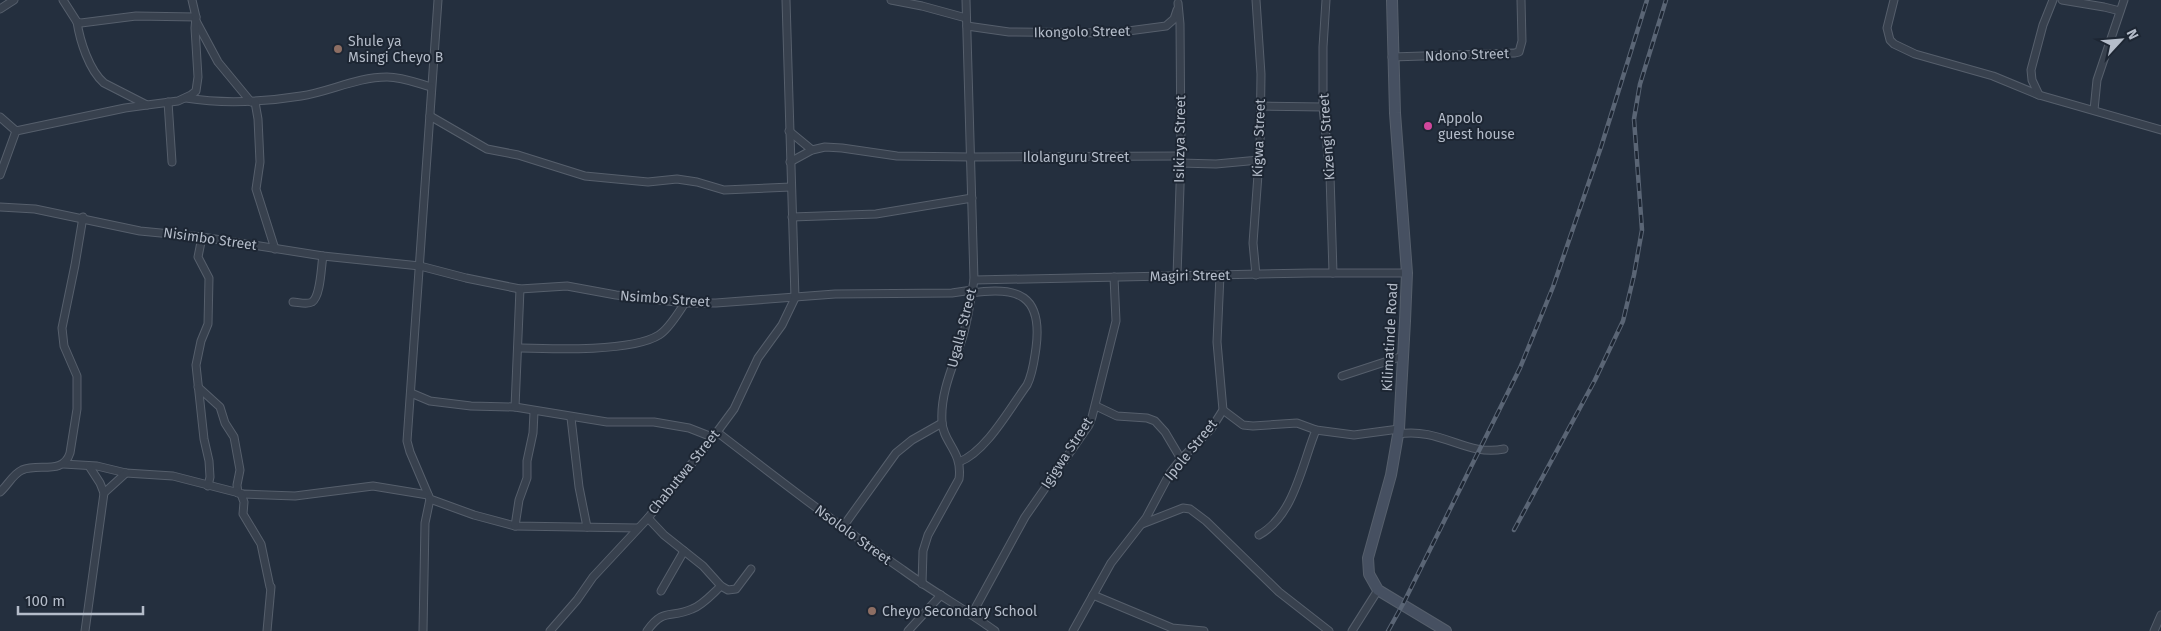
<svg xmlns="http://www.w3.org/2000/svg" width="2161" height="631" font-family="'Fira Sans',sans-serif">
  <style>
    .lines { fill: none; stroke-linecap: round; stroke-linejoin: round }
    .street-casing { stroke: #565f6c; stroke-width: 9 }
    .secondary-casing { stroke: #565f6c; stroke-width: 12 }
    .street { stroke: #38414e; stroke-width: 7 }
    .secondary { stroke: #465061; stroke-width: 10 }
    .rail-casing { stroke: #5a6575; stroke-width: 4.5 }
    .rail { stroke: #1d2633; stroke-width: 2.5; stroke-dasharray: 8; stroke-linecap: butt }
    .education-dot { fill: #8d6e63; stroke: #1d2633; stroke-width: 2 }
    .hotel-dot { fill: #d1479c; stroke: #1d2633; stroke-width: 2 }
    .labels { text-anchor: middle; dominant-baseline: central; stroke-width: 4; stroke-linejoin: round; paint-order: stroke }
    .street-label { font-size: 14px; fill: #b4bcc9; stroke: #1d2633 }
    .poi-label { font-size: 14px; fill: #b4bcc9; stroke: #1d2633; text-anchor: start }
  </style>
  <rect width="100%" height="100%" fill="#242f3e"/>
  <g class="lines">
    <defs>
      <g id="street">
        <polyline points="63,0 77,22 81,23 136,16 196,17"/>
        <polyline points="438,0 407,441 410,452 430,499 474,515 515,526 638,528"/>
        <polyline points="891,0 922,6 966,18"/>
        <polyline points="1326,0 1323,47 1323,107 1330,175 1333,273"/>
        <polyline points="1894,0 1887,28 1890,40 1894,44 1915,54 1993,76 2039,95 2161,130"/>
        <polyline points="2062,0 2104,7 2120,11"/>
        <polyline points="0,9 14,0"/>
        <polyline points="196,21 218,62 251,102"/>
        <path d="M77,22C80,41 89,70 104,83L147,105L178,101L191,95L196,91L198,77L195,28L196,17L192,0"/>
        <polyline points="967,26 1009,32 1113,33 1166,26 1174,19 1177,10"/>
        <polyline points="1392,57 1515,53 1519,52 1522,41 1521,0"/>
        <polyline points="2039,95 2032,80 2031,70 2043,25 2053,0"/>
        <path d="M186,98C223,104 263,102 301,96C329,92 357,77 387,77C402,77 417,83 431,87"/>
        <polyline points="168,102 172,162"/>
        <polyline points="255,102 258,119 260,162 256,189 275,249"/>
        <polyline points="1260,106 1323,107"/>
        <polyline points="2094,110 2097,80 2124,0"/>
        <polyline points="430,116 487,149 518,155 585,176 648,182 677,179 697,182 724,190 791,187"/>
        <polyline points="0,117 16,131 125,108 147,105"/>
        <polyline points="789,131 812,150"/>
        <polyline points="790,162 812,150 825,147 842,148 897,156 970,157 1181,156"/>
        <polyline points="1180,163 1216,164 1259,160"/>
        <polyline points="0,175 16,131"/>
        <polyline points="0,207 35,209 140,231 202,237 323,256 420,266 466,278 520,289 567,286 616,295 685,303 716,303 835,294 952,293 972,290"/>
        <polyline points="792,217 876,214 972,198"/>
        <polyline points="202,237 198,257 209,278 208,324 201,341 196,365 204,439 209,461 210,477 208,486"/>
        <polyline points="1256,275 1253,243 1260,147 1261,74 1256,0"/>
        <polyline points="1177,276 1181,156 1180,24 1178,3"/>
        <polyline points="974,280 1311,273 1407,273"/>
        <path d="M293,302C298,302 307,305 312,302C321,296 321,266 323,256"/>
        <path d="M518,348C551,349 632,352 659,335C669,329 678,313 685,303"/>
        <polyline points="1342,376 1403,356"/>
        <polyline points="198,387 220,407 225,423 234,437 240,470 237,485 238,493"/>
        <polyline points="411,393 430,401 471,406 515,407 607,422 654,422 689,428 712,437"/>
        <polyline points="1096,406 1117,416 1147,418 1155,421 1165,432 1181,459"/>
        <polyline points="515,407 520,289"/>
        <polyline points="1223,410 1243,425 1253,426 1297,423 1316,430 1354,435 1399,429"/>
        <polyline points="571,418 579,487 587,527"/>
        <path d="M717,432C778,479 839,526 903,570C933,592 965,609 995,631"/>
        <path d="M1398,434C1441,427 1466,457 1504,449"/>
        <path d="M959,462C986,452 1010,408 1027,385C1033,373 1034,361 1036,348C1043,295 1018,286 972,293"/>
        <polyline points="63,464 97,466 126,473 173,476 243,494 295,496 373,486 428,495"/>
        <path d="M0,492C8,485 13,474 22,470C39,463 63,475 70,453L77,409V376L64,346L62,328L75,265L83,217"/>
        <polyline points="104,493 126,473"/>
        <polyline points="241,494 244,502 243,514 261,544 270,587"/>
        <polyline points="648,518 664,535 703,566 721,586 728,590 736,589 751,569"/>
        <polyline points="1142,524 1183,508 1190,509 1206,521 1279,592 1329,631"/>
        <polyline points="515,526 519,500 527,478 527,461 533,433 534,412"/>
        <polyline points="842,528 896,453 912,440 942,423"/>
        <path d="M1259,535C1294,516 1302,464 1316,430"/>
        <path d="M922,584L923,551L928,535L959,479C963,451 943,443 942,422C940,392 954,364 963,336C968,318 971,299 974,280L966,0"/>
        <polyline points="661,591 684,551"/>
        <polyline points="1093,595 1172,628 1204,631"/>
        <polyline points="972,614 1025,517 1089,425 1092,417 1116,321 1114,277"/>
        <polyline points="85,631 104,493 100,483 89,466"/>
        <polyline points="267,631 271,587"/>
        <polyline points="423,631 425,523 430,499"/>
        <polyline points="550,631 577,600 593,577 648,518 717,432 734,409 758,358 782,325 795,298 786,0"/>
        <path d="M647,631C664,607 670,619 692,609C703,605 712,594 721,586"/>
        <polyline points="908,631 941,595"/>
        <polyline points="1073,631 1111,563 1146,518 1170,473 1181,459 1211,429 1223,410 1217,342 1220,275"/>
        <polyline points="1352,631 1378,590"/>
        <polyline points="2154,631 2161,615"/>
      </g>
      <polyline id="secondary" points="1392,0 1395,113 1407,273 1405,321 1399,429 1391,475 1368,558 1369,574 1378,590 1446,631"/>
    </defs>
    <use href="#street" class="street-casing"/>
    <use href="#secondary" class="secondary-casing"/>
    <use href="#street" class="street"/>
    <use href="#secondary" class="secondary"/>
    <defs>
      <g id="rail">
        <polyline points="1514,530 1595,380 1623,321 1634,275 1642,230 1634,119 1640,84 1666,0"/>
        <polyline points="1388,631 1403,604 1520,368 1553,287 1601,147 1647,0"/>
      </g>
    </defs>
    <use href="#rail" class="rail-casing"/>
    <use href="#rail" class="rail"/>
  </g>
  <g class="education-dot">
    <circle cx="338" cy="49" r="5"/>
    <circle cx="872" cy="611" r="5"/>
  </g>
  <circle class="hotel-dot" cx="1428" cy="126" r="5"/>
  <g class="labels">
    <g class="street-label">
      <text transform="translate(1082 32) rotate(-1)">Ikongolo Street</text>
      <text transform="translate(1467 55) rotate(-2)">Ndono Street</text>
      <text transform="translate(1327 137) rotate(-94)">Kizengi Street</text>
      <text transform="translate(1259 138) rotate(-88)">Kigwa Street</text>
      <text transform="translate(1180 139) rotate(-89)">Isikizya Street</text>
      <text x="1076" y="157">Ilolanguru Street</text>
      <text transform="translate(210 239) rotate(8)">Nisimbo Street</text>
      <text transform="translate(1190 276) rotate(-1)">Magiri Street</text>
      <text transform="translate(665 299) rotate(4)">Nsimbo Street</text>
      <text transform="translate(962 328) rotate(-76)">Ugalla Street</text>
      <text transform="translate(1390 337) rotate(-87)">Kilimatinde Road</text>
      <text transform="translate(1191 450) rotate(-51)">Ipole Street</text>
      <text transform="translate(1067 453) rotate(-57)">Igigwa Street</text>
      <text transform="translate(684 472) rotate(-51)">Chabutwa Street</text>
      <text transform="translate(853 535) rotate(36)">Nsololo Street</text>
    </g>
    <g class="poi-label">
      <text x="348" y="41">Shule ya<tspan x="348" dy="16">Msingi Cheyo B</tspan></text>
      <text x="1438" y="118">Appolo<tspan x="1438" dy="16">guest house</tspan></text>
      <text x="882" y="611">Cheyo Secondary School</text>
    </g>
  </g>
  <g transform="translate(2121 40) rotate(64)" stroke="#1d2633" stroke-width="4" paint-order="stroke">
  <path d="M0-4L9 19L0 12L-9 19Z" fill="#b4bcc9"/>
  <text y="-8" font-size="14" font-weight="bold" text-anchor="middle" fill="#b4bcc9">N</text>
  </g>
  <path d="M18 606v8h125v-8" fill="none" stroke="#b4bcc9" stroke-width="2.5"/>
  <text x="25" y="606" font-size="15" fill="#b4bcc9" stroke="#1d2633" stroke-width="4" paint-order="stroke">100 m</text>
</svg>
